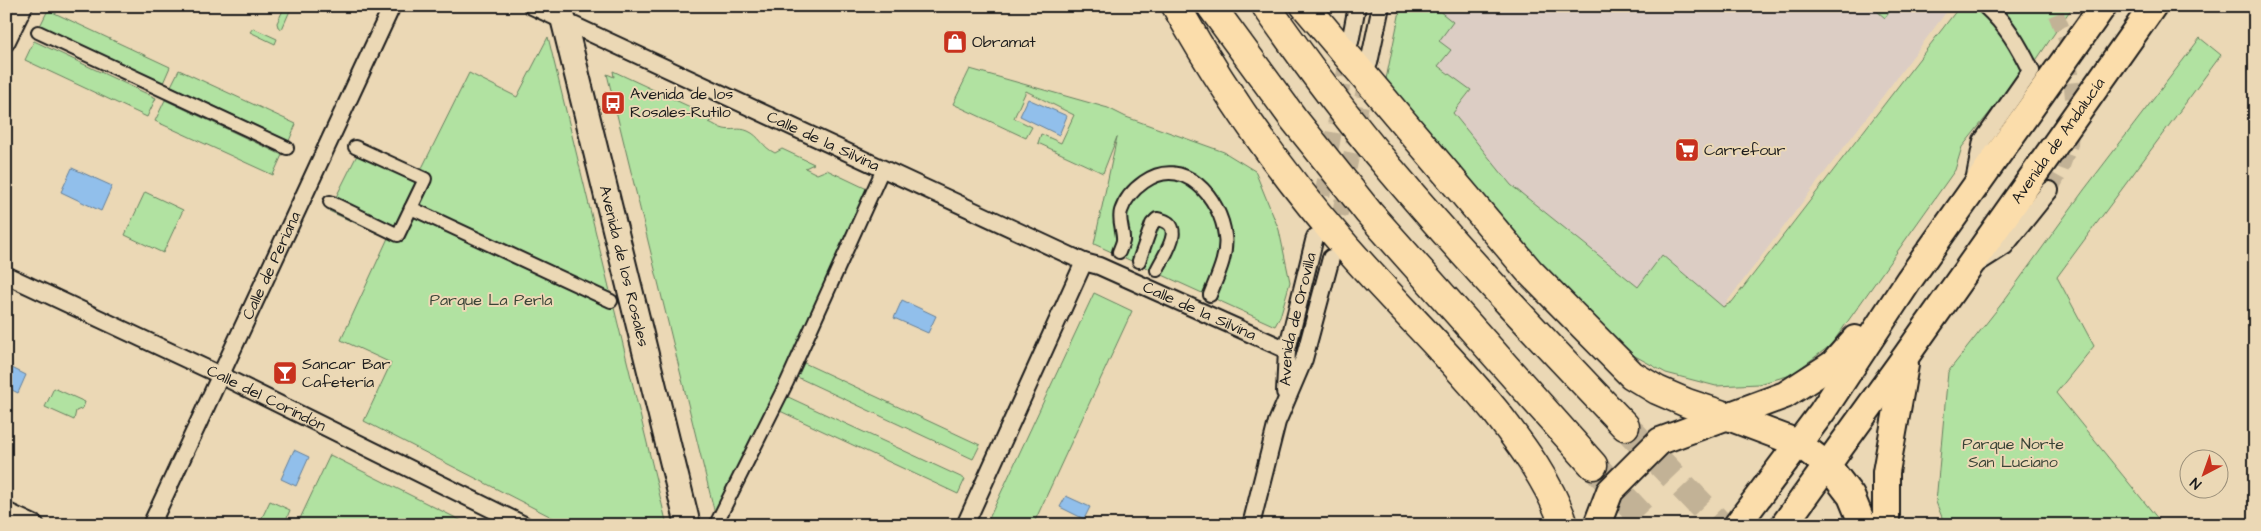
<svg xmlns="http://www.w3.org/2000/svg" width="2261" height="531" font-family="'Architects Daughter',sans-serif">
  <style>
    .built { fill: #dccdc4 }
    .green { fill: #b1e2a1; stroke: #667f5e }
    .water { fill: #91bfeb; stroke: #627e98 }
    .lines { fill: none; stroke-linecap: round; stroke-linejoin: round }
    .minor-tunnel { stroke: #c2b296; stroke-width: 16; stroke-dasharray: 16 8; stroke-linecap: butt }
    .motorway-tunnel { stroke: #c2b296; stroke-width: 28; stroke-dasharray: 28 14; stroke-linecap: butt }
    .pedestrian-casing { stroke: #1c1c1c; stroke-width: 16 }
    .minor-casing { stroke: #1c1c1c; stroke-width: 20 }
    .secondary-casing { stroke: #1c1c1c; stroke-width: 28 }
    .primary-casing { stroke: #1c1c1c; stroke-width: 30 }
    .motorway-casing { stroke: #1c1c1c; stroke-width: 31 }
    .pedestrian { stroke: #ebd8b5; stroke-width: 12 }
    .minor { stroke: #ebd8b5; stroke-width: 16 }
    .secondary { stroke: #ebd8b5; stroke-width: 24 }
    .primary { stroke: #fbddab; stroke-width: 26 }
    .motorway { stroke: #fbddab; stroke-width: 28 }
    .labels { text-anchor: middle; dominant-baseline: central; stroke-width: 4; stroke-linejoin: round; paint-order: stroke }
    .poi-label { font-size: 16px; fill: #1c1c1c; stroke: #ebd8b5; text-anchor: start }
    .street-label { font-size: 16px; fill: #1c1c1c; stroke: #ebd8b5 }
    .park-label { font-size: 16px; fill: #3a4437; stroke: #ebd8b5 }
  </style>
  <rect width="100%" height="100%" fill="#ebd8b5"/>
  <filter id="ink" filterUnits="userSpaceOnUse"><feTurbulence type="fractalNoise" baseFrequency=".02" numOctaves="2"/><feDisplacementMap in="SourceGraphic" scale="10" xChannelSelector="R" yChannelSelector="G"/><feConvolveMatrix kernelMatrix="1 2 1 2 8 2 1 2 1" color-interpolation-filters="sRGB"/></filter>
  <g filter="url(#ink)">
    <polygon class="built" points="1401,6 1951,6 1723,307 1662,255 1638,287 1511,185 1453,113 1471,91 1396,33"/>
    <g class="green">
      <polygon points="285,6 292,6 282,29 278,27 277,23"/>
      <polygon points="1401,6 1433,6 1453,22 1439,41 1451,50 1438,66 1471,90 1453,113 1511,185 1638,287 1662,255 1723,307 1732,302 1960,6 2073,6 2037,59 2017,75 2012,85 1962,147 1955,170 1831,345 1791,375 1759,384 1716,386 1666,373 1635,356 1606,330 1516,237 1384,89"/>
      <polygon points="1871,6 1894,6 1885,18"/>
      <polygon points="48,10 170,67 163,83 40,26"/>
      <polygon points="253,28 277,39 275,44 250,32"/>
      <polygon points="548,37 667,525 567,525 364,421 391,363 341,340 388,238 329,211 363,143 421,170 469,73 517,97"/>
      <polygon points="2200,38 2221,55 2057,277 2094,346 2056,393 2163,525 1945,525 1936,502 1948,372 2003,302 2084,190"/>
      <polygon points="34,41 156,98 147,117 25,60"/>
      <polygon points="970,69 1108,108 1126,117 1224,152 1255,171 1279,230 1290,282 1280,317 1275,326 1094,244 1117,137 1103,173 1038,143 1041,134 1061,143 1074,115 1026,91 1014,118 1032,127 1026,138 953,104"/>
      <polygon points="179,70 296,124 289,141 171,86"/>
      <path d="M613,71L716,119L709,122C714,124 719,128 724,129C732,131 739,127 748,131C760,136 762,147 775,153L782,149L814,164L805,168L817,174L827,170L867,189L717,522L607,74L614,77Z"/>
      <polygon points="165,100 282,155 273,175 155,121"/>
      <polygon points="145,192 183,210 163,253 125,235"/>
      <polygon points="1094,293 1132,311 1033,525 986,525"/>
      <polygon points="802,362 980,445 973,459 795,376"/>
      <polygon points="54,388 85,402 83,408 76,411 74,420 45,407"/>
      <polygon points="786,396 965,479 958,494 780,411"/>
      <polygon points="330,455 470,525 297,525"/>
      <polygon points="270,501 290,510 284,525 259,524"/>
    </g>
    <g class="water">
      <polygon points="1028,99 1067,116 1059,135 1020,116"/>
      <polygon points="72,168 112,186 101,211 61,192"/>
      <polygon points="902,300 936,316 928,333 894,318"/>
      <polygon points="6,365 26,375 18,393 6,387"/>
      <polygon points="294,450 309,457 296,486 281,479"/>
      <polygon points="1066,496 1090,507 1084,519 1060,507"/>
    </g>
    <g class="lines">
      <g class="minor-tunnel">
        <polyline points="2050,190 2059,174 2070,144 2073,98 2068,44 2056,14"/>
        <polyline points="1318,219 1348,54"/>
        <polyline points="1335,239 1367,74"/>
      </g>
      <g class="motorway-tunnel">
        <polyline points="1625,426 1720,525"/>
        <polyline points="1593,465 1649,525"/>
      </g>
      <defs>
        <g id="pedestrian">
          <polyline points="38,32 287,148"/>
          <polyline points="330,202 398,235 425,179 355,147"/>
          <polyline points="411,208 611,301"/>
          <path d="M1119,252C1120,249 1122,245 1123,241C1124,232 1118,220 1121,211C1125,199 1134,189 1144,182C1183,154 1221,198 1225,236C1228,255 1217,277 1210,295"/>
          <path d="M1139,261L1152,224L1157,219C1188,224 1165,253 1157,270"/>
          <polyline points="717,522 787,382 883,169"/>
        </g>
        <g id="minor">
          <path id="s1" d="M532,6L1084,262L1099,266L1287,350"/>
          <polyline points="1350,42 1357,6"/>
          <polyline points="6,43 24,6"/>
          <polyline points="1369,63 1381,6"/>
          <path d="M1974,181L1982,141L2031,71C2019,46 2007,25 1986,6"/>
          <polyline points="1977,264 2005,246 2050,190"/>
          <path id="s2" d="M6,275L220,375L524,525"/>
          <path id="s3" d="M1285,392L1287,350L1315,237"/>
          <polyline points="6,511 36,525"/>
          <path id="s4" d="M151,525L392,6"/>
          <polyline points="965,525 1084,262"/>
          <polyline points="1251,525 1277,422 1304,359 1331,258"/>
        </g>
        <g id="secondary">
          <path id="s5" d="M560,6L688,525"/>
        </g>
        <g id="primary">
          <polyline points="1726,416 1798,443 1828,466 1851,496 1863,525"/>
          <polyline points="1597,525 1610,491 1660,441 1785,395 1833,364 1855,339"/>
          <polyline points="1737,525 1822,412 1909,280 2103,6"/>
          <path id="s6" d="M1784,525L1906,356L2153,6"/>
          <polyline points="1886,525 1886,472 1905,365"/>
        </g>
        <g id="motorway">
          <path d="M1176,6C1224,92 1281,173 1346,247C1395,303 1449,354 1496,412C1523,447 1550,483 1564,525"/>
          <polyline points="1211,6 1293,118 1369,213 1593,465"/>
          <path d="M1266,6C1305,62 1346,117 1390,169C1465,258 1545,342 1625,426"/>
          <polyline points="1305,6 1530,272 1632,375 1657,390 1687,403 1726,416"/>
        </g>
      </defs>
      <use href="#pedestrian" class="pedestrian-casing"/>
      <use href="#minor" class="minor-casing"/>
      <use href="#secondary" class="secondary-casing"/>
      <use href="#primary" class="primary-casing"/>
      <use href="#motorway" class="motorway-casing"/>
      <use href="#pedestrian" class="pedestrian"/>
      <use href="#minor" class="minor"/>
      <use href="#secondary" class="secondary"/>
      <use href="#primary" class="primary"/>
      <use href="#motorway" class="motorway"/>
    </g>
  </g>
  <defs>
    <symbol id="shop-square" viewBox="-11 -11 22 22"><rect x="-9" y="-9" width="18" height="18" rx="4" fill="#c8321e" stroke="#ebd8b5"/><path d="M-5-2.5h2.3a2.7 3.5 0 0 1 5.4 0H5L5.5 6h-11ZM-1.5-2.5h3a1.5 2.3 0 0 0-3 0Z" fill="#fff"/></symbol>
    <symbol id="bus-square" viewBox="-11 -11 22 22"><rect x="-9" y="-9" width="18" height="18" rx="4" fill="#c8321e" stroke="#ebd8b5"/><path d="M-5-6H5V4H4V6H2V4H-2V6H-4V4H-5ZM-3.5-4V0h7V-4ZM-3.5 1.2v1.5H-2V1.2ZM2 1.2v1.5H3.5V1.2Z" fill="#fff"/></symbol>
    <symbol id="supermarket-square" viewBox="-11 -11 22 22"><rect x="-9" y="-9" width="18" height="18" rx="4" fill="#c8321e" stroke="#ebd8b5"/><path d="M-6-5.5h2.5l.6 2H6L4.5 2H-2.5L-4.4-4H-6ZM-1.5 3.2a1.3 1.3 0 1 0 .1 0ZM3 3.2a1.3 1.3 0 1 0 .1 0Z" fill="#fff"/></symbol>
    <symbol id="bar-square" viewBox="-11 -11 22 22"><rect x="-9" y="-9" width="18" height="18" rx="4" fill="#c8321e" stroke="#ebd8b5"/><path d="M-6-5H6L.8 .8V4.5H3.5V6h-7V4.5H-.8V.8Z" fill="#fff"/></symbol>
  </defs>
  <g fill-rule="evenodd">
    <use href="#shop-square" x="941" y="28" width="28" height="28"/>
    <use href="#bus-square" x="599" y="89" width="28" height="28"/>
    <use href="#supermarket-square" x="1673" y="136" width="28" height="28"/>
    <use href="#bar-square" x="271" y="359" width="28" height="28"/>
  </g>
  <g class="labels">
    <g class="poi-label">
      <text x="972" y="42">Obramat</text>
      <text x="630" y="94">Avenida de los<tspan x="630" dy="18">Rosales-Rutilo</tspan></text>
      <text x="1704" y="150">Carrefour</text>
      <text x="302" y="364">Sancar Bar<tspan x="302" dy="18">Cafetería</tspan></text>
    </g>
    <g class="street-label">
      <text stroke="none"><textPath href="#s6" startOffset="472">Avenida de Andalucía</textPath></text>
      <text stroke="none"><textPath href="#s1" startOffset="321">Calle de la Silvina</textPath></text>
      <text stroke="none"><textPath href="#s4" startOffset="286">Calle de Periana</textPath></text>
      <text stroke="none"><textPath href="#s5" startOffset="268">Avenida de los Rosales</textPath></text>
      <text stroke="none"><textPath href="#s1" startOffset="734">Calle de la Silvina</textPath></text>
      <text stroke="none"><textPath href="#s3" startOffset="74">Avenida de Orovilla</textPath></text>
      <text stroke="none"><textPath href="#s2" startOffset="288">Calle del Corindón</textPath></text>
    </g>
    <g class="park-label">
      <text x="491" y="300">Parque La Perla</text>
      <text x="2013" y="444">Parque Norte<tspan x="2013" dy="18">San Luciano</tspan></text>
    </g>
  </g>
  <rect width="2261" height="531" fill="none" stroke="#ebd8b5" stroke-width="25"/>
  <rect x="12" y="12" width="2236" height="506" fill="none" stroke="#1c1c1c" stroke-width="2" filter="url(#ink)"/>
  <g transform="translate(2204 474) rotate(221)"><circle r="24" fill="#ebd8b5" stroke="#988d78"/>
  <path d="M0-4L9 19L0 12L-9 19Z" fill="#c8321e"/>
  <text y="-8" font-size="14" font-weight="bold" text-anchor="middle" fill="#1c1c1c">N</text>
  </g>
</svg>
